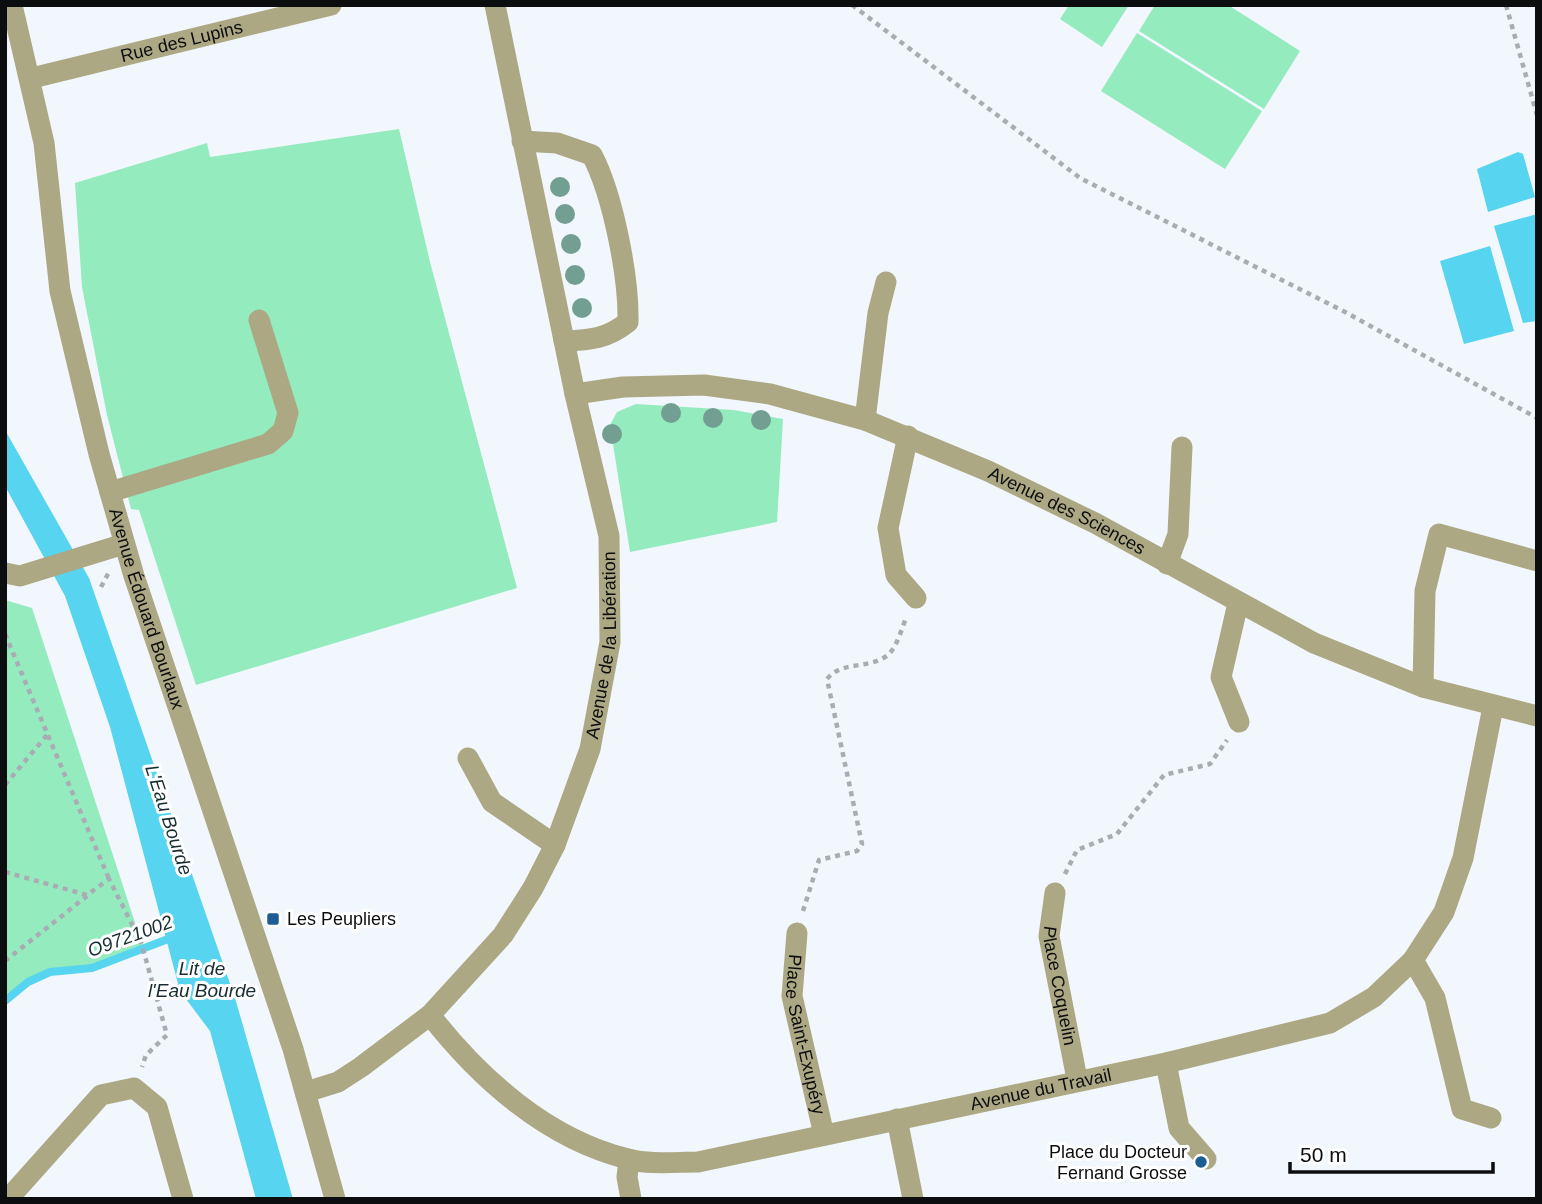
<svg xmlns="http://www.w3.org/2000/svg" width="1542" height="1204" font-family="Helvetica,sans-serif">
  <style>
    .green { fill: #94ebbe }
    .water { fill: #57d4ef }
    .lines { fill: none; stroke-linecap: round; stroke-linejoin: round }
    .stream { stroke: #57d4ef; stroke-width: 8 }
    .path { stroke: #a9acb2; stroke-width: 4.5; stroke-dasharray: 5 5; stroke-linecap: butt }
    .minor { stroke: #aba883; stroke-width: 21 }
    .tree { fill: #729f91 }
    .poi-dot { fill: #1d5d93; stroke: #fff; stroke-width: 2.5 }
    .labels { text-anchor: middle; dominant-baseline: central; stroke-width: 6; stroke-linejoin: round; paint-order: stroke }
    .street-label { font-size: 18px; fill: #0c0d0f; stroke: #fff }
    .poi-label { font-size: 18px; fill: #0c0d0f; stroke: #fff; text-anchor: start }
    .water-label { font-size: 19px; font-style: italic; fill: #172d32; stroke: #fff }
  </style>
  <rect width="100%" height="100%" fill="#f2f6fd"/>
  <g class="green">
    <polygon points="1069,5 1129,5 1102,47 1060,19"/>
    <polygon points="1155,5 1228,5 1300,51 1264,109 1139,31"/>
    <polygon points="1137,33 1262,111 1225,169 1101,91"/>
    <polygon points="399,129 430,262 517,588 196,685 139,510 131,509 107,415 82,287 75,183 207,143 210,157"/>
    <polygon points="636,404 734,410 783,419 777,522 630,552 610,425 617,412"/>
    <polygon points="5,600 32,608 143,947 92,968 50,972 28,982 5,1001"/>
  </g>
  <g class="water">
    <polygon points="1518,152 1523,154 1535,197 1488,212 1477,169"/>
    <polygon points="1537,214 1537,321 1523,323 1494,226"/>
    <polygon points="1490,246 1514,331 1464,344 1440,261"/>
    <polygon points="5,430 89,578 235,998 293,1199 256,1199 210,1031 180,991 110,727 65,596 5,486"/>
  </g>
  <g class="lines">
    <polyline class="stream" points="5,1001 28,982 50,972 92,968 176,936"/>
    <g class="path">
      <polyline points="852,5 1080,178 1345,312 1537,418"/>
      <polyline points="1506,5 1537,115"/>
      <polyline points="101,587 109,572"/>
      <polyline points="5,634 109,879"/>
      <polyline points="5,785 47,735"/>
      <polyline points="5,872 87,895 109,879 141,942 167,1035 146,1055 142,1067"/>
      <polyline points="1065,874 1077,850 1117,834 1164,775 1210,764 1227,740"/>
      <path d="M803,911L819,860L857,851L862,844L827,679C842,660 871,670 889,654C897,646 902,628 906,618"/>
      <polyline points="5,961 87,896"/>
    </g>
    <g class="minor">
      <path id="s1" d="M12,5L44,143L60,291L99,454L134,576L293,1049L335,1199"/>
      <path id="s2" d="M32,78L331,5"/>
      <path d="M522,141L557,143L592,155C613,195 629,277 628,322C607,339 590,340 564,341"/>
      <path id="s3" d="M575,394L623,387L704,385L770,394L865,420L988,471L1095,523L1314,643L1423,687L1537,716"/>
      <polyline points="865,420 878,313 886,282"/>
      <polyline points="908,436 888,528 896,575 916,598"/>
      <polyline points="110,492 268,444 283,431 288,413 259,320"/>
      <polyline points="1167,564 1178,534 1182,447"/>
      <polyline points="5,573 20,576 124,544"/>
      <polyline points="1238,603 1221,677 1239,722"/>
      <polyline points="1423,687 1425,591 1439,534 1537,561"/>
      <polyline points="468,758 492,802 555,845"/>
      <path id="s4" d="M1055,893L1049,936L1077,1079"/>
      <path id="s5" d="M797,933L792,996L824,1135"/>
      <polyline points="1413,960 1435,998 1462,1109 1491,1118"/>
      <path id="s6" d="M430,1015C480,1079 547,1139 628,1159C650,1165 675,1162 698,1162L1166,1063L1330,1023L1374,997L1413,960L1444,912L1463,858L1493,707"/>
      <polyline points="1166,1063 1179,1128 1206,1159"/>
      <path id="s7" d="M306,1092L338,1082L361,1067L430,1015L503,935L533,888L555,845L590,749L610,642L609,536L575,394L495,5"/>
      <polyline points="897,1119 913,1199"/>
      <polyline points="629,1160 627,1177 631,1199"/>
      <polyline points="8,1199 101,1095 134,1088 157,1107 183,1199"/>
    </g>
  </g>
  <g class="tree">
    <circle cx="560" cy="187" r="10"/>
    <circle cx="565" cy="214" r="10"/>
    <circle cx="571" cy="244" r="10"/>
    <circle cx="575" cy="275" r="10"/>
    <circle cx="582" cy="308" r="10"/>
    <circle cx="671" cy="413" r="10"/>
    <circle cx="713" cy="418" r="10"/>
    <circle cx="761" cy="420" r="10"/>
    <circle cx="612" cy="434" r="10"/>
  </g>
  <g class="poi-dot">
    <rect x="266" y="912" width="14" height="14" rx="3.5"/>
    <circle cx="1201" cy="1162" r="7"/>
  </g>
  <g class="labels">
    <g class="street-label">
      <text stroke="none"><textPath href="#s2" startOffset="154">Rue des Lupins</textPath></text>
      <text stroke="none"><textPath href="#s3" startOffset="516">Avenue des Sciences</textPath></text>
      <text stroke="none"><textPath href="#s1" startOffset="620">Avenue Édouard Bourlaux</textPath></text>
      <text stroke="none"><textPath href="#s7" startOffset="567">Avenue de la Libération</textPath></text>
      <text stroke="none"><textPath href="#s4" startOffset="94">Place Coquelin</textPath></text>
      <text stroke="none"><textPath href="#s5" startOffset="103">Place Saint-Exupéry</textPath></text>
      <text stroke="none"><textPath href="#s6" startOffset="670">Avenue du Travail</textPath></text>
    </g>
    <g class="poi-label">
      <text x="287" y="919">Les Peupliers</text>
      <text x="1187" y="1152" text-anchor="end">Place du Docteur<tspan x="1187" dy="21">Fernand Grosse</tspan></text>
    </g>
    <g class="water-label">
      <text transform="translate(169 820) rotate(72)">L'Eau Bourde</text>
      <text transform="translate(130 936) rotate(-20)">O9721002</text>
      <text x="202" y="968">Lit de<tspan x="202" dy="22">l'Eau Bourde</tspan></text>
    </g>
  </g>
  <rect width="1542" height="1204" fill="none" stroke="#0c0d0f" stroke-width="14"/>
  <path d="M1290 1162v10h203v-10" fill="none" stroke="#0c0d0f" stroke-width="3.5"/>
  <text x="1300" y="1162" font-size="21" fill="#0c0d0f" stroke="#ffffff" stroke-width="5" paint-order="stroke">50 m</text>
</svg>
